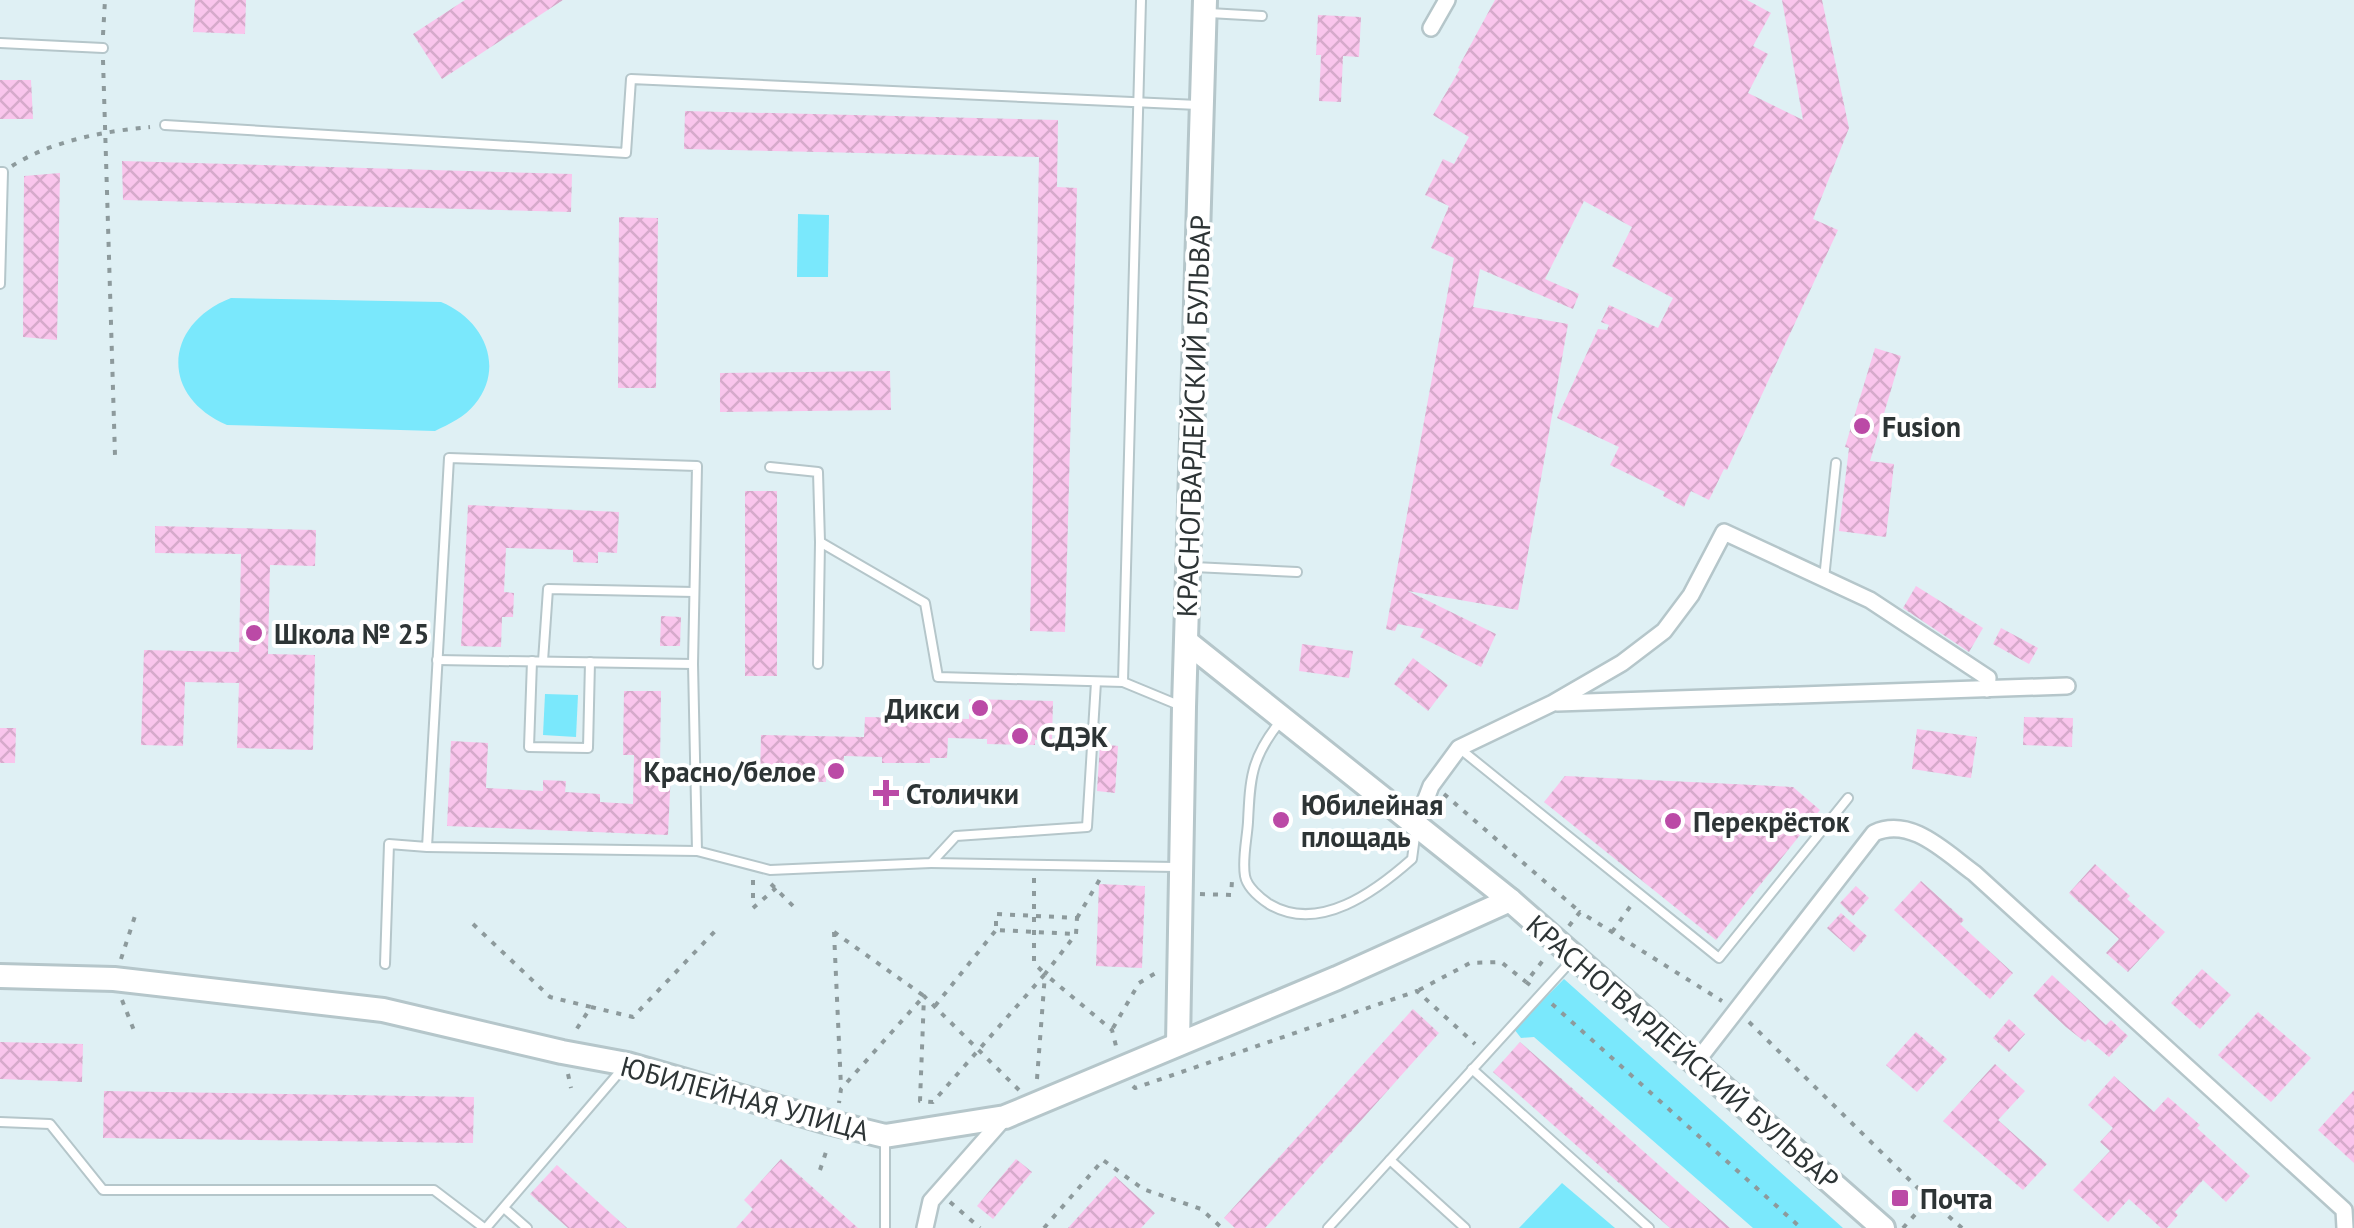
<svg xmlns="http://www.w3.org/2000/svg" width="2354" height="1228" font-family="'PT Sans',sans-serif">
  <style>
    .green { fill: #7ae8fc }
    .building { fill: url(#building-cross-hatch) }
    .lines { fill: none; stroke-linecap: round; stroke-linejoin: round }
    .lane-casing { stroke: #b5c6ca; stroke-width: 12 }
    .street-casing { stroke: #b5c6ca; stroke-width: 20 }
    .secondary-casing { stroke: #b5c6ca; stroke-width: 28 }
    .path { stroke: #8d9a9c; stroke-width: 4; stroke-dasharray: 5 8; stroke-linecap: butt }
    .lane { stroke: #fff; stroke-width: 8 }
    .street { stroke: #fff; stroke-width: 15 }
    .secondary { stroke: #fff; stroke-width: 22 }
    .poi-dot { fill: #bb4aa6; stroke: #fff; stroke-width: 4 }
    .labels { text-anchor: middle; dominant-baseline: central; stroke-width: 8; stroke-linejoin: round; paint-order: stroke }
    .street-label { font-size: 28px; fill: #2d3435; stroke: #fff }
    .poi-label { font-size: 28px; font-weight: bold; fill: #2d3435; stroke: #fff; text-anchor: start }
  </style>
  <defs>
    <pattern id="building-cross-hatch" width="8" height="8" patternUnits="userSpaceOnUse" patternTransform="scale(2.5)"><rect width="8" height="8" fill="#f9c5ec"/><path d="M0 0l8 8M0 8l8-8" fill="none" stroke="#d6aacb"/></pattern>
  </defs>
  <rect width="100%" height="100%" fill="#dff0f4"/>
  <g class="green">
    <polygon points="798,214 829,215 828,277 797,277"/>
    <path d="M231,298L441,302C483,319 506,366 475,404C465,417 449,424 435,431L227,425C159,396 164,324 231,298Z"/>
    <polygon points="545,694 578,695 576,737 543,735"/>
    <polygon points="1564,979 1843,1228 1753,1228 1534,1037 1521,1038 1514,1029"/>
    <polygon points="1562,1183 1615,1228 1519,1228"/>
  </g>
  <g class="building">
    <polygon points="195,0 246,0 245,34 193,32"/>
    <polygon points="465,0 563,0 442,79 413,34"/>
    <polygon points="1495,0 1747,0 1771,13 1753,46 1768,54 1748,93 1803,120 1782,0 1822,0 1849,128 1813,219 1838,230 1727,470 1724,469 1709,500 1691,491 1684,507 1663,496 1665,492 1610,465 1619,447 1557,418 1598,329 1607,330 1609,325 1601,322 1609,305 1658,328 1673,298 1612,266 1632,227 1584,201 1545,279 1579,294 1573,309 1480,269 1473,307 1568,324 1518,610 1408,591 1496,634 1481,667 1420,637 1424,629 1398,624 1395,631 1386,629 1454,258 1431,248 1449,206 1425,195 1443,159 1454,164 1469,137 1433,115 1460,69 1458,68"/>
    <polygon points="1318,15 1361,17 1359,57 1343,56 1341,102 1319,101 1321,55 1316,55"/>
    <polygon points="0,80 31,80 33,119 0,119"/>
    <polygon points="685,111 1058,120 1057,187 1077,188 1065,632 1030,631 1039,157 684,149"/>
    <polygon points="122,161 572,174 571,212 123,200"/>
    <polygon points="60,173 57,340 23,337 24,176"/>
    <polygon points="619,217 658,218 656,388 618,388"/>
    <polygon points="1875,348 1901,356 1870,461 1894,464 1886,537 1839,531 1849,448 1845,447"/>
    <polygon points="890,371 891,410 720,412 720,373"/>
    <rect x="745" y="491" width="32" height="185"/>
    <polygon points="468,505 619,512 617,553 598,552 598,563 573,562 573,550 506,548 504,592 514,593 513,617 502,617 501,647 461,646"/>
    <polygon points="155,526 316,530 315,566 270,565 268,654 315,655 313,750 237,748 239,683 185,682 183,746 141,745 144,650 239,652 241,554 155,553"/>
    <polygon points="1916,586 1983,628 1969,652 1903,608"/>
    <polygon points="661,616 681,617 680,646 660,646"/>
    <polygon points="2001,628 2038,648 2029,664 1993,644"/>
    <polygon points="1302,644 1353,651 1349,678 1299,671"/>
    <polygon points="1413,658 1448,685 1428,711 1394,684"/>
    <polygon points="624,691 661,691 660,770 671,770 668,835 447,826 451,741 488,743 486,788 543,791 543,780 566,781 565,792 600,794 600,802 633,804 634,755 623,755"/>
    <polygon points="969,699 1053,701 1052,740 1035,740 1035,745 987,744 987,739 948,738 947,758 930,758 930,763 882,763 882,757 844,756 843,776 826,776 826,782 779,781 779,775 760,775 761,735 864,737 865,717 969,719"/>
    <polygon points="2024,717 2073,718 2072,747 2023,745"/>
    <polygon points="0,728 16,728 15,763 0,763"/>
    <polygon points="1917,729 1977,737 1971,778 1912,769"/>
    <polygon points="1100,744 1118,746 1115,793 1097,791"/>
    <polygon points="1565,776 1793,787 1820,810 1716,940 1544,802"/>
    <polygon points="2095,864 2130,896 2127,899 2165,932 2128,972 2106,953 2119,939 2069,893"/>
    <polygon points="1921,881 1964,920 1960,924 2013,973 1990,999 1894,910"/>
    <polygon points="1099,884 1145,886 1142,968 1096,966"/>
    <polygon points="1856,886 1869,898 1853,916 1840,903"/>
    <polygon points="1841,913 1867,936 1854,952 1827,928"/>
    <polygon points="2202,969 2231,995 2200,1029 2171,1003"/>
    <polygon points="2052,975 2106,1025 2111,1020 2128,1036 2109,1057 2088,1039 2085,1042 2066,1027 2033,996"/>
    <polygon points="1413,1009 1439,1033 1265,1228 1235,1228 1224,1218"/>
    <polygon points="2258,1012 2311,1058 2271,1102 2218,1055"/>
    <polygon points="2009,1019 2025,1034 2009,1052 1993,1038"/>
    <polygon points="1916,1032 1947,1059 1917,1092 1886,1065"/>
    <polygon points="0,1042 83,1044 82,1082 0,1079"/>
    <polygon points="1520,1042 1730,1228 1670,1228 1493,1072"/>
    <polygon points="1995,1064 2025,1091 1998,1120 2047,1164 2023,1190 1943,1121"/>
    <polygon points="2114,1076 2154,1112 2168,1097 2200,1125 2197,1128 2250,1176 2226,1202 2203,1180 2175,1212 2178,1215 2167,1228 2161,1228 2129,1199 2108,1222 2073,1190 2110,1151 2100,1142 2113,1128 2088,1105"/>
    <polygon points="2354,1090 2354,1163 2318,1130"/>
    <polygon points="104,1091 474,1097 473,1143 103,1138"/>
    <polygon points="781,1159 858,1228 736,1228 753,1209 744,1200"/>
    <polygon points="1016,1159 1032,1172 993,1219 977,1206"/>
    <polygon points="557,1165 627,1228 568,1228 530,1194"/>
    <polygon points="1115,1176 1155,1213 1141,1228 1068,1228"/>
  </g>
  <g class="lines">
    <defs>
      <g id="lane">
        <polyline points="1141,0 1123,682 1181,706"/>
        <polyline points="1209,13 1262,16"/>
        <polyline points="0,43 103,48"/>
        <polyline points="165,125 626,153 631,79 1198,105"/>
        <polyline points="0,172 3,172 0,284"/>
        <polyline points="770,467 818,472 820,542"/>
        <polyline points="1194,567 1297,572"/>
        <polyline points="1824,579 1836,463"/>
        <polyline points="437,660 693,664"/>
        <polyline points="532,661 529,747 588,748 590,662"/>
        <polyline points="543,661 548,589 694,592"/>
        <polyline points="818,664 820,542 925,603 938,677 1123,682"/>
        <path d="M1279,723C1251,758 1250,779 1248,822C1247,839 1242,859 1245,876C1247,887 1260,898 1269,904C1319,934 1376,891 1412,859L1416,829"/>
        <polyline points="1459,748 1719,958 1848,798"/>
        <polyline points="697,851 770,870 931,863 956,836 1087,827 1096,682"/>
        <polyline points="931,863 1176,867"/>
        <polyline points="385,964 389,844 427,847 697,851 693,664 697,466 449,458 427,847"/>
        <polyline points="1472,1069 1649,1228"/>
        <polyline points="0,1122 50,1124 103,1190 434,1190 484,1228"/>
        <polyline points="885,1140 885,1228"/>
        <polyline points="1390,1160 1465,1228"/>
        <polyline points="504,1208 527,1228"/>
        <polyline points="486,1228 623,1068"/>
        <polyline points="1328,1228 1572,960"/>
      </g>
      <g id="street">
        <polyline points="1431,28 1447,0"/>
        <polyline points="1557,703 2067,686"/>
        <polyline points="1416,825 1431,786 1459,748 1553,703 1622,663 1664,631 1691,595 1724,532 1870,600 1988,678 1987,689"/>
        <path d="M1697,1061L1874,833C1911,816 1945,852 1974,873L2344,1210L2345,1228"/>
        <polyline points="925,1228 931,1201 1005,1117"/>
      </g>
      <g id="secondary">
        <polyline points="1187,642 1510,900 1883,1228"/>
        <polyline points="0,976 114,979 383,1010 562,1052 627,1064 828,1122 885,1136 1005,1117 1337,978 1510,900"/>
        <polyline points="1178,1044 1184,707 1205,0"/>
      </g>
    </defs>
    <use href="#lane" class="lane-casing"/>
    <use href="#street" class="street-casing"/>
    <use href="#secondary" class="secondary-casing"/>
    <g class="path">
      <polyline points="103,35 105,0"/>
      <polyline points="103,60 115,455"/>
      <path d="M12,166C51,141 105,131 150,127"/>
      <polyline points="1444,794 1580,912"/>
      <polyline points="1034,878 1034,963 1045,974"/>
      <polyline points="753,880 753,906"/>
      <polyline points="771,884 796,909"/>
      <polyline points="1200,894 1231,895 1232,881"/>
      <polyline points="753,908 776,888"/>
      <polyline points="1077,918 1100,879"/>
      <polyline points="473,924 550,997 591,1007 574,1033"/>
      <polyline points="1569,926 1580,912 1722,1001"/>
      <polyline points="834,932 924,996 841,1089 839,1103"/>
      <polyline points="834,932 841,1087"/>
      <polyline points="1612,932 1632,904"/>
      <polyline points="121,959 135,916"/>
      <polyline points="1530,985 1526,982 1545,958"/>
      <polyline points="1419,990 1470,963 1501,962 1526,982"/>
      <polyline points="122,1000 135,1033"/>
      <polyline points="1552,1004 1801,1228"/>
      <polyline points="935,1006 996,930"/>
      <polyline points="591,1007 633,1017 717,929"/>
      <polyline points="1749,1022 1929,1199"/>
      <polyline points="1113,1028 1139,983 1159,971"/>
      <polyline points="568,1074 571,1088"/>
      <polyline points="1037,1079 1045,974 1076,934 1077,918 996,914 996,930 1076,934"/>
      <polyline points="1133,1086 1135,1088 1417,991 1475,1044"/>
      <polyline points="1019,1090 924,996 920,1101 933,1102 1045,974 1112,1030 1116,1046"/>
      <polyline points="820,1170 828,1146"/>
      <polyline points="950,1202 980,1228"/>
      <polyline points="1044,1228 1103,1160 1143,1189 1201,1209 1222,1228"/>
      <polyline points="1903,1228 1929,1199 1962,1228"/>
    </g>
    <use href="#lane" class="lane"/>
    <use href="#street" class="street"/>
    <use href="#secondary" class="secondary"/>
  </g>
  <g class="poi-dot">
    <circle cx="1862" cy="426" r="10"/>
    <circle cx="254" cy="633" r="10"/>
    <circle cx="980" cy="708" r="10"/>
    <circle cx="1020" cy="736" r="10"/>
    <circle cx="836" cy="771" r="10"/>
    <path d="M881 778h10v10h10v10h-10v10h-10v-10h-10v-10h10z"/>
    <circle cx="1281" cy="820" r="10"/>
    <circle cx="1673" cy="821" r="10"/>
    <rect x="1890" y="1188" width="20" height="20" rx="5"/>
  </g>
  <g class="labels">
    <g class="street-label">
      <text transform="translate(1193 416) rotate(-88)">КРАСНОГВАРДЕЙСКИЙ БУЛЬВАР</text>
      <text transform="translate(1683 1052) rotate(41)">КРАСНОГВАРДЕЙСКИЙ БУЛЬВАР</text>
      <text transform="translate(745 1098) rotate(15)">ЮБИЛЕЙНАЯ УЛИЦА</text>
    </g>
    <g class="poi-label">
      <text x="1882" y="426">Fusion</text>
      <text x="274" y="633">Школа № 25</text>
      <text x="960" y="708" text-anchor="end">Дикси</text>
      <text x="1040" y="736">СДЭК</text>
      <text x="816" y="771" text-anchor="end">Красно/белое</text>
      <text x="906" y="793">Столички</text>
      <text x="1301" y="804">Юбилейная<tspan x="1301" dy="32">площадь</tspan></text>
      <text x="1693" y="821">Перекрёсток</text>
      <text x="1920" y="1198">Почта</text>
    </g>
  </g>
</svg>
